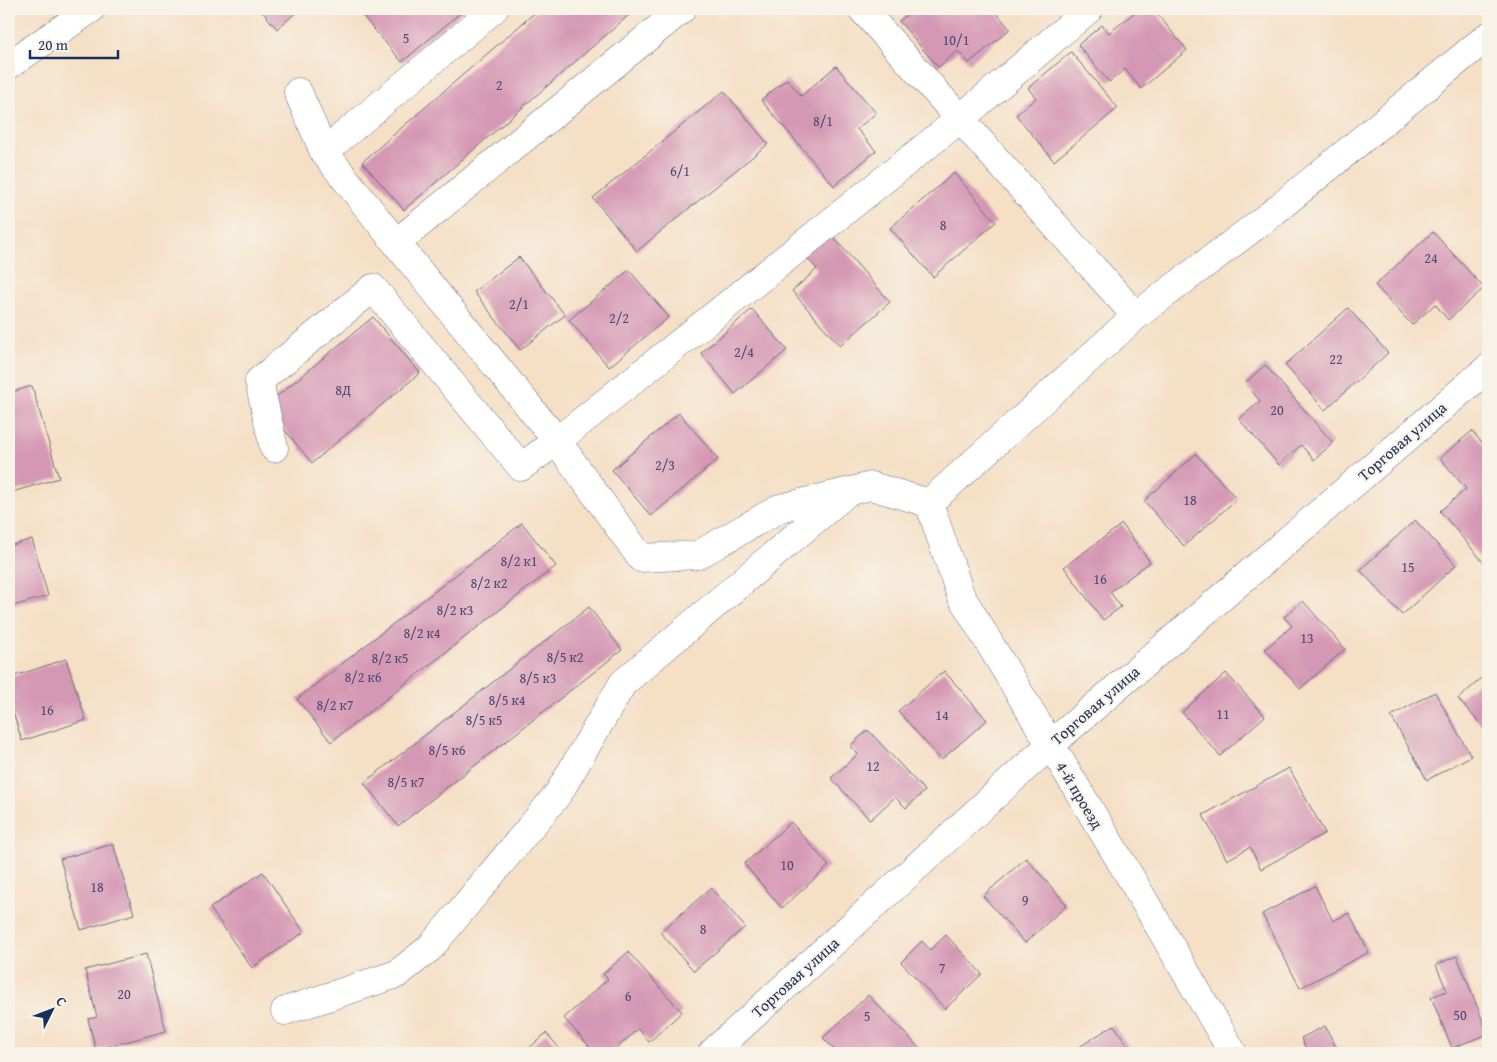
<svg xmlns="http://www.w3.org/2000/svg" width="1497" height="1062" font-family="'Gentium Book Plus',serif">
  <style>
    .building { fill: #d598b4 }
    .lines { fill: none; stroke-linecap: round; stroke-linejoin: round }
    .minor-casing { stroke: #676d82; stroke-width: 29 }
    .minor { stroke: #fff; stroke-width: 28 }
    .labels { text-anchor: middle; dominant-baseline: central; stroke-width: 4; stroke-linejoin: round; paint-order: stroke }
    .number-label { font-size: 14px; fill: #4a4974 }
    .street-label { font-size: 16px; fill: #1b2f5e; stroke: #f7f3e8 }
  </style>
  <rect width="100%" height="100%" fill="#f7f3e8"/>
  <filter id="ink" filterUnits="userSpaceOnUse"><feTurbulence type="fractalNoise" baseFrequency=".02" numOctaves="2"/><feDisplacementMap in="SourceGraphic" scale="10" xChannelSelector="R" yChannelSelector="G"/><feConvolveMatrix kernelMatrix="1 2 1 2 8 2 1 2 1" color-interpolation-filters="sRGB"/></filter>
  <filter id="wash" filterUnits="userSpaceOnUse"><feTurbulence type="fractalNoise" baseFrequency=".0096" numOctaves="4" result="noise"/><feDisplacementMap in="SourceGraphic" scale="20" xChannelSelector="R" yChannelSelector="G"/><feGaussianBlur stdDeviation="1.12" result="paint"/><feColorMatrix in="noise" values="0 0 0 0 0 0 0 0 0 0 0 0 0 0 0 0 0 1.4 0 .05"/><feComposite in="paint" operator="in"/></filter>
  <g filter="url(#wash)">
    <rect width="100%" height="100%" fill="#f5dfc5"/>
    <g id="blocks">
      <g class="building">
        <polygon points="260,9 300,9 277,29"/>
        <polygon points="369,9 465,9 402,62 362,15"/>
        <polygon points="539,9 636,9 404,210 362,162"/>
        <polygon points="914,9 993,9 1010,29 969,63 958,51 938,67 899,21"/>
        <polygon points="1139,9 1153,9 1187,50 1141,89 1125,69 1109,82 1078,45 1102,25 1109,33"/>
        <polygon points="1071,52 1118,108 1054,161 1016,115 1036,98 1028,88"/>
        <polygon points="836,66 876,113 857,129 876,151 834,186 761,100 787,79 801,96"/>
        <polygon points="724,91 768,144 637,251 593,198"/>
        <polygon points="954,173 996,222 933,277 890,228"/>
        <polygon points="829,232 890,302 840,346 792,291 817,269 804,255"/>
        <polygon points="1433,232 1484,288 1448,320 1435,304 1412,325 1375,285"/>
        <polygon points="519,257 565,315 520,350 474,292"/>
        <polygon points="629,270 669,317 609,367 569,320"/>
        <polygon points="1348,308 1388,353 1325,410 1285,365"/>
        <polygon points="752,309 787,350 735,394 701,353"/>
        <polygon points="373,317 420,373 312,463 265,406"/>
        <polygon points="1265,365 1333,443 1314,460 1301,445 1279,465 1239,419 1260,401 1245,383"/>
        <polygon points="32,386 59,478 9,493 9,393"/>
        <polygon points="679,413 718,459 651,516 612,470"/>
        <polygon points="1472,431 1488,450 1488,559 1484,563 1440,511 1466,489 1440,458"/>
        <polygon points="1196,454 1237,499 1184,546 1144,501"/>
        <polygon points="1415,520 1456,565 1402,615 1360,570"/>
        <polygon points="522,523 556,566 331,742 297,699"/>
        <polygon points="1122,524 1150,562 1110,592 1121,607 1103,620 1064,567"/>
        <polygon points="32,539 48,596 9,607 9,546"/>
        <polygon points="1303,601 1345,649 1300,689 1265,649 1292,626 1284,617"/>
        <polygon points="589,607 622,650 398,826 364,783"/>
        <polygon points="66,659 86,720 22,741 9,699 9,678"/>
        <polygon points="944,671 987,720 941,760 898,711"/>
        <polygon points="1226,673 1265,716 1220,756 1182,712"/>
        <polygon points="1484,676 1488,681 1488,732 1458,699"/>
        <polygon points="1435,692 1471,756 1427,780 1391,716"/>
        <polygon points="868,730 925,791 906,808 895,797 870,820 831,778 858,754 850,746"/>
        <polygon points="1289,768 1325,833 1261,869 1250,847 1227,860 1203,815"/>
        <polygon points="791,822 829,866 782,908 744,864"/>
        <polygon points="113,844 134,914 81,930 60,859"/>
        <polygon points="1026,858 1067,905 1025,943 983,896"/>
        <polygon points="263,872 304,932 252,968 210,908"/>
        <polygon points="1315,886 1333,921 1349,913 1369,952 1300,988 1262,914"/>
        <polygon points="711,888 745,927 694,971 660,932"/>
        <polygon points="946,935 982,974 945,1009 901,962 922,941 930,950"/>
        <polygon points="628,952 682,1012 649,1042 638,1029 611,1053 595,1053 564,1018 608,979 603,974"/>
        <polygon points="146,954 166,1031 96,1050 88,1019 97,1017 85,970"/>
        <polygon points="1457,956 1488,1034 1452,1048 1431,997 1447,991 1436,965"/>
        <polygon points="868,995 924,1053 838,1053 823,1038"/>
        <polygon points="1114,1025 1133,1053 1074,1053 1073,1051"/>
        <polygon points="1325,1026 1339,1053 1308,1053 1301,1038"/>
        <polygon points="546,1033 564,1053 524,1053"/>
      </g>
    </g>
  </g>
  <g filter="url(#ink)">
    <use href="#blocks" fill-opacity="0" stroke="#676d82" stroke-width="1"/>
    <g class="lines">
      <defs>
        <g id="minor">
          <polyline points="862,9 1136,316"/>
          <polyline points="9,65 91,9"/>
          <polyline points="298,92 324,152 396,243 557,441 641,558 698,555 780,508 871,486 929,503"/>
          <polyline points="324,152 494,9"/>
          <polyline points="396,243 682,9"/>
          <polyline points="274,448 259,381 373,288 521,467 557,441 960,119 1089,9"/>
          <polyline points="929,503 1136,316 1270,215 1488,36"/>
          <polyline points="929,503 961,596 1129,875 1233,1053"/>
          <polyline points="285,1011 397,974 430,948 558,794 623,683 844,495"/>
          <polyline points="712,1053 1050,745 1488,368"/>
        </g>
      </defs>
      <use href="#minor" class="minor-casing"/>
      <use href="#minor" class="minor"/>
    </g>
  </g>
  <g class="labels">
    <g class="number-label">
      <text x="406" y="38">5</text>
      <text x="956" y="40">10/1</text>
      <text x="499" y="85">2</text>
      <text x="823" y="121">8/1</text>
      <text x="680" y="171">6/1</text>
      <text x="943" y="225">8</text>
      <text x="1431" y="258">24</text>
      <text x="519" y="304">2/1</text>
      <text x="619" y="318">2/2</text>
      <text x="744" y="352">2/4</text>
      <text x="1336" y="359">22</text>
      <text x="343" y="390">8Д</text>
      <text x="1277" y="410">20</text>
      <text x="665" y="465">2/3</text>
      <text x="1190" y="500">18</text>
      <text x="519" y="561">8/2 к1</text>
      <text x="1408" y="567">15</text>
      <text x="1100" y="579">16</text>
      <text x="489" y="583">8/2 к2</text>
      <text x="455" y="610">8/2 к3</text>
      <text x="422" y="633">8/2 к4</text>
      <text x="1307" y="638">13</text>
      <text x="565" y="657">8/5 к2</text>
      <text x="390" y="658">8/2 к5</text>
      <text x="363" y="677">8/2 к6</text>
      <text x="538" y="678">8/5 к3</text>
      <text x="507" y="700">8/5 к4</text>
      <text x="335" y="705">8/2 к7</text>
      <text x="47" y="710">16</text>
      <text x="1223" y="714">11</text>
      <text x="942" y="715">14</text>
      <text x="484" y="720">8/5 к5</text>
      <text x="447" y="750">8/5 к6</text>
      <text x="873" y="766">12</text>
      <text x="406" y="782">8/5 к7</text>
      <text x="787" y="865">10</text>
      <text x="97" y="887">18</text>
      <text x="1025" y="900">9</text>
      <text x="703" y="929">8</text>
      <text x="942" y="968">7</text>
      <text x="124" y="994">20</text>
      <text x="628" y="996">6</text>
      <text x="1460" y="1015">50</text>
      <text x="867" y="1016">5</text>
    </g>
    <g class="street-label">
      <text transform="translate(1402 441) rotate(-41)">Торговая улица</text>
      <text transform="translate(1095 705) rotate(-41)">Торговая улица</text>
      <text transform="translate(1080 795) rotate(59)">4-й проезд</text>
      <text transform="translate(795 977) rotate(-42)">Торговая улица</text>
    </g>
  </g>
  <rect width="1497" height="1062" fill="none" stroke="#f7f3e8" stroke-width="30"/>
  <g transform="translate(52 1010) rotate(48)" stroke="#f7f3e8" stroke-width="4" paint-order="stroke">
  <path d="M0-4L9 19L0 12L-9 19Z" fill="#1b2f5e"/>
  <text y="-8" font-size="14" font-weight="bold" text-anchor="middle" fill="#1b2f5e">С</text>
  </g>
  <path d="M30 50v8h88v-8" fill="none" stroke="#1b2f5e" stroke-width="2.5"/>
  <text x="38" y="50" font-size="15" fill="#1b2f5e" stroke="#f7f3e8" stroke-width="4" paint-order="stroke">20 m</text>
</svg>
